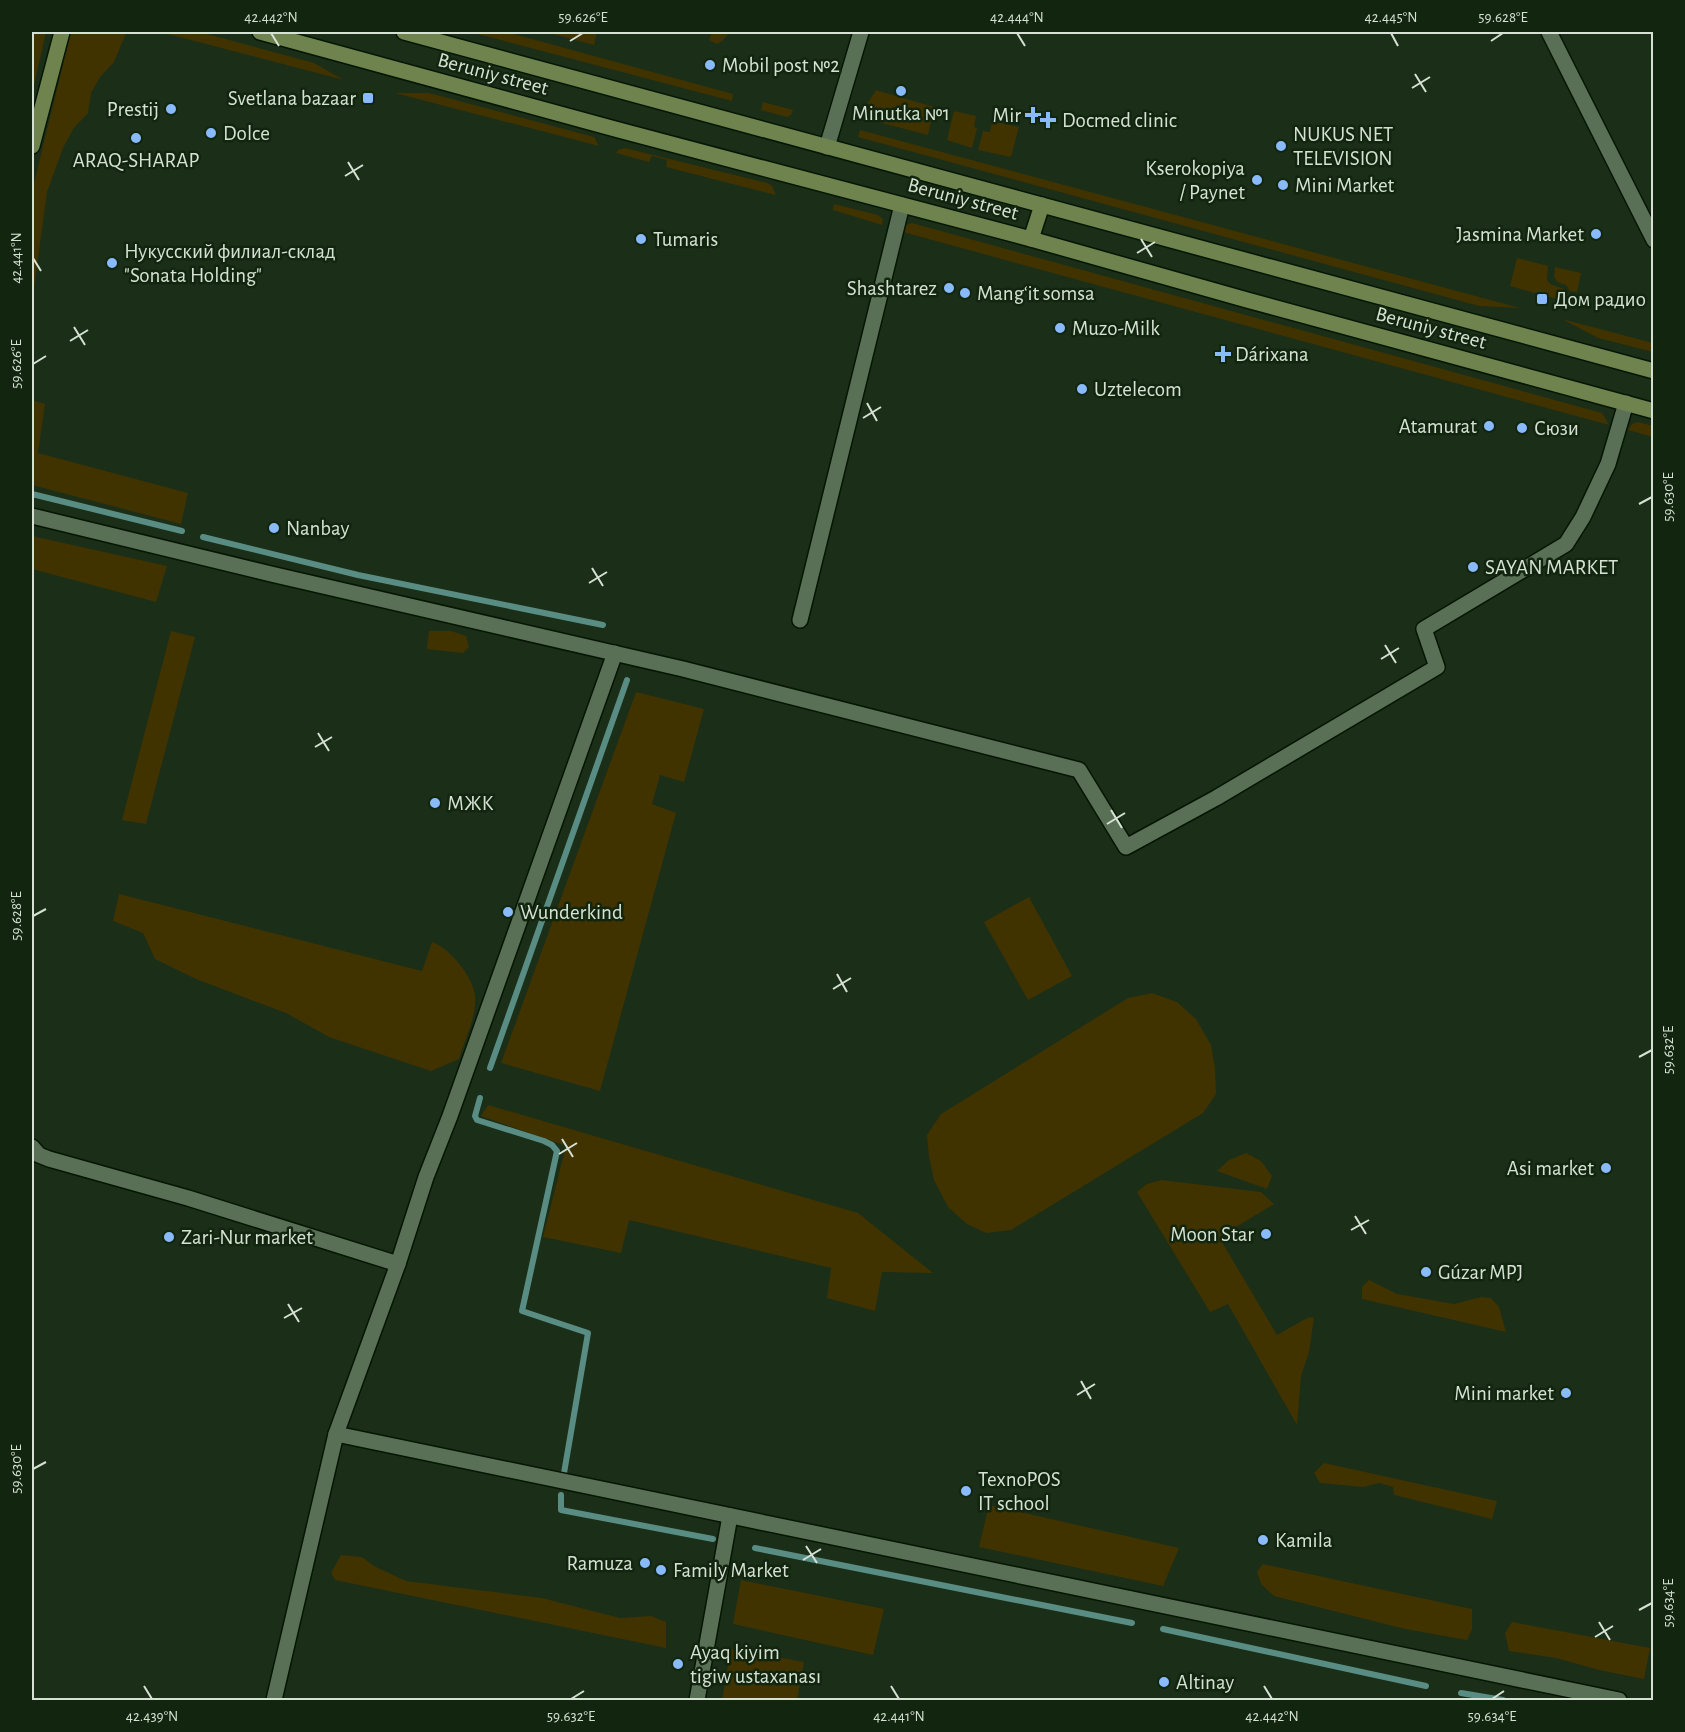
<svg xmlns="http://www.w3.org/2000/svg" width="1685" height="1732" font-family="'Alegreya Sans',sans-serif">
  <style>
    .green { fill: #403300 }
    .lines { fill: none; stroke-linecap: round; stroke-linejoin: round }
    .stream { stroke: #598d84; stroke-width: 6 }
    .street-casing { stroke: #051603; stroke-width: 18 }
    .secondary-casing { stroke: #051603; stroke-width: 18 }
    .street { stroke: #5a7056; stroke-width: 15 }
    .secondary { stroke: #6e834e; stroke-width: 15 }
    .ticks { fill: none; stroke: #d5e2d3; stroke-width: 2 }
    .poi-dot { fill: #89bafc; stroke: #12250f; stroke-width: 2 }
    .labels { text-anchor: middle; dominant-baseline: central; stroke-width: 5; stroke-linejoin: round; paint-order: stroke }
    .poi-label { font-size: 21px; fill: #d5e2d3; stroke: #12250f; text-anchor: start }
    .street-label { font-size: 21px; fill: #d5e2d3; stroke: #12250f }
    .neatline { fill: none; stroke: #d5e2d3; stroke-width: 2 }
    .ticks-label { font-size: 15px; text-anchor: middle; fill: #d5e2d3 }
  </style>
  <rect width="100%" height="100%" fill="#1b2e18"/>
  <g class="green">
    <polygon points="32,32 46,32 32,95"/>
    <polygon points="71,32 120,32 126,33 114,62 100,77 91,93 88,113 73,129 63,148 47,192 32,303 32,191"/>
    <polygon points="160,32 200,32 314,63 344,80"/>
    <polygon points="470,32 506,32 733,94 732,101"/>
    <polygon points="554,32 597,32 594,45 553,34"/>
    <polygon points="712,32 730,32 722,41 717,44 709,40"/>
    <polygon points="876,90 934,107 928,135 859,117"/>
    <polygon points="395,93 429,93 594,137 599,146"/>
    <polygon points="763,102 793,110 791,115 787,117 761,110"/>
    <polygon points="954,111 976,116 974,127 977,128 972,148 947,140"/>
    <polygon points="992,121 1019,127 1011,157 978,150 983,131 990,132"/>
    <polygon points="860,130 1520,308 1479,306 858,137"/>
    <polygon points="625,148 767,183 772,186 776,195 666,167 667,160 652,156 649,162 616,153 618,150"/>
    <polygon points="834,204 878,215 883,219 882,225 833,210"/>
    <polygon points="912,223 1602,413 1609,425 903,232 906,225"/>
    <polygon points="1517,258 1548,266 1547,280 1550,284 1564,289 1567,294 1577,295 1575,304 1510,286"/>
    <polygon points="1555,267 1581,273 1577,292 1570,291 1566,285 1557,282 1554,277"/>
    <polygon points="1562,319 1653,343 1653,352 1598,338"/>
    <polygon points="32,400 45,404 38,453 188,493 181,524 32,485"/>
    <polygon points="1638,422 1653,426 1653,437 1628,430 1632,424"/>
    <polygon points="32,536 167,566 156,602 32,569"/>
    <polygon points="171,631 195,637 146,824 122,820"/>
    <polygon points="429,631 451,631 466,636 469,647 463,653 427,649"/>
    <polygon points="636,692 704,709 684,782 660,775 652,804 676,813 600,1091 501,1063"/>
    <path d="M119,894L422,971L432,942C449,947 473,977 475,995C477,1016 465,1039 459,1059L431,1071L329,1037L286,1013L196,979L155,959L143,933L113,921Z"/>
    <polygon points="1029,897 1072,976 1028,1000 984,922"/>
    <polygon points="1152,993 1177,1002 1196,1019 1211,1045 1215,1068 1216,1094 1203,1113 1011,1230 986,1233 967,1224 948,1207 934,1180 929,1157 927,1135 941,1114 1128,998"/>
    <polygon points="488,1105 858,1213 933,1273 882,1272 875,1311 827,1298 831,1268 629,1220 621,1253 543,1237 566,1146 481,1116"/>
    <polygon points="1246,1153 1261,1161 1272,1176 1267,1189 1217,1171 1229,1160"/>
    <polygon points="1161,1180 1261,1192 1274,1204 1219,1237 1277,1335 1309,1317 1314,1318 1309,1352 1301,1376 1297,1425 1228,1304 1210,1312 1137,1192 1147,1184"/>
    <polygon points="1369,1280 1397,1294 1454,1304 1481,1297 1491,1298 1499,1307 1506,1332 1362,1299 1362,1287"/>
    <polygon points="1324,1463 1497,1501 1492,1519 1394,1495 1393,1487 1379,1483 1363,1487 1320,1483 1314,1473"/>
    <polygon points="989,1505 1179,1548 1163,1586 979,1547"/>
    <polygon points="341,1555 362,1557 374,1566 406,1581 542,1598 620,1618 651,1616 666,1622 666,1648 335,1580 331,1573"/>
    <polygon points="1263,1564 1472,1609 1472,1629 1467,1640 1405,1629 1274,1596 1261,1584 1257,1572"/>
    <polygon points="741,1580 884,1609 873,1655 733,1624"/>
    <polygon points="1512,1622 1650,1648 1644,1679 1599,1670 1556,1658 1509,1651 1505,1633"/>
    <polygon points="731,1649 804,1662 797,1700 722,1700"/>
  </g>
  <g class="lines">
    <g class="stream">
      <polyline points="32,494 182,531"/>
      <polyline points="203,537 358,575 603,625"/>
      <polyline points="490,1068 627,680"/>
      <polyline points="480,1098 475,1116 477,1120 544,1141 552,1145 557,1151 522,1311 588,1333 564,1473"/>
      <polyline points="561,1495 561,1510 713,1539"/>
      <polyline points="755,1548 1132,1623"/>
      <polyline points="1163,1629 1426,1686"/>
      <polyline points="1461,1693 1503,1700"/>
    </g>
    <defs>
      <g id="street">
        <polyline points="1549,32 1654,240"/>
        <polyline points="827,147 861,32"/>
        <polyline points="32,516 271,574 683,669 1079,770 1126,847 1216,798 1437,667 1424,629 1566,544 1583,517 1608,464 1626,403"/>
        <polyline points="800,620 902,205"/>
        <polyline points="32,1147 39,1155 49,1159 188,1198 398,1264"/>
        <polyline points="336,1434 1619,1700"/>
        <polyline points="274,1700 336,1434 398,1264 426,1177 450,1116 615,653"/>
        <polyline points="697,1700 730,1516"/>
      </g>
      <g id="secondary">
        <polyline points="260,32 615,129 1031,239 1247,300 1654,411"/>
        <polyline points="404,32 1654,371"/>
        <polyline points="32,146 62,32"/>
        <polyline points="1031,239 1042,205"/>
      </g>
    </defs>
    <use href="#street" class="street-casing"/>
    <use href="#secondary" class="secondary-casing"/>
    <use href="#street" class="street"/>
    <use href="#secondary" class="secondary"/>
  </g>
  <path class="ticks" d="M271,33L279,46M1017,33L1025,46M1391,33L1398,46M570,41L583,33M1491,41L1503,33M1415,74L1426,92M1412,88L1430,77M348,162L359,180M345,176L363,165M1141,239L1152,257M1137,253L1155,242M33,258L41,271M74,327L85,345M70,341L88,330M33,364L46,356M867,403L877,421M863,418L881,407M1639,504L1652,497M592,568L603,586M589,583L607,572M1385,645L1396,663M1381,659L1399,648M318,733L329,751M315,747L332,737M1111,810L1122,828M1107,824L1125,813M33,916L46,909M837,974L847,992M833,989L851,978M1639,1057L1652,1050M562,1139L573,1157M559,1154L577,1143M1355,1216L1366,1234M1351,1230L1369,1220M288,1304L299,1322M284,1318L302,1308M1081,1381L1091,1399M1077,1395L1095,1384M33,1469L46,1462M806,1546L817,1563M803,1560L821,1549M1639,1610L1652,1603M1599,1622L1610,1640M1595,1637L1613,1626M144,1686L152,1699M891,1686L899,1699M1264,1686L1272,1699M571,1699L584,1691M1492,1699L1504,1691"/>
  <g class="poi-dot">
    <circle cx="710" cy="65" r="6"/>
    <circle cx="901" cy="91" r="6"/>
    <rect x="362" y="92" width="12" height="12" rx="3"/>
    <circle cx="171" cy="109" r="6"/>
    <path d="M1030 106h6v6h6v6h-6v6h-6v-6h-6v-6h6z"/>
    <path d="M1045 111h6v6h6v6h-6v6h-6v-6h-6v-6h6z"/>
    <circle cx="211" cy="133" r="6"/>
    <circle cx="136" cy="138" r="6"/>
    <circle cx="1281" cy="146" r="6"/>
    <circle cx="1257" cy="180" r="6"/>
    <circle cx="1283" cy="185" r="6"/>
    <circle cx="1596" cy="234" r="6"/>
    <circle cx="641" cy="239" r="6"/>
    <circle cx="112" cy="263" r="6"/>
    <circle cx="949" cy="288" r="6"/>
    <circle cx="965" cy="293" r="6"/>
    <rect x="1536" y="293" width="12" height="12" rx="3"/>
    <circle cx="1060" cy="328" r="6"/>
    <path d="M1220 345h6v6h6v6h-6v6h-6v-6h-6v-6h6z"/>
    <circle cx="1082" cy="389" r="6"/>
    <circle cx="1489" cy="426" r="6"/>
    <circle cx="1522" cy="428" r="6"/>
    <circle cx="274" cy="528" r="6"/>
    <circle cx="1473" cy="567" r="6"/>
    <circle cx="435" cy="803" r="6"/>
    <circle cx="508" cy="912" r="6"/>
    <circle cx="1606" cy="1168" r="6"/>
    <circle cx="1266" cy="1234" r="6"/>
    <circle cx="169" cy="1237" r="6"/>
    <circle cx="1426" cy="1272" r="6"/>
    <circle cx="1566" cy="1393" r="6"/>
    <circle cx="966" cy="1491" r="6"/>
    <circle cx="1263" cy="1540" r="6"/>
    <circle cx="645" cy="1563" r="6"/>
    <circle cx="661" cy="1570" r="6"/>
    <circle cx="678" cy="1664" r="6"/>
    <circle cx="1164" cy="1682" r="6"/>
  </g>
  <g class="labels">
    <g class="poi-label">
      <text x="722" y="65">Mobil post №2</text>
      <text x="356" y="98" text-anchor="end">Svetlana bazaar</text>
      <text x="159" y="109" text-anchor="end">Prestij</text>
      <text x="901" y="113" text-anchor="middle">Minutka №1</text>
      <text x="1021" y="115" text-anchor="end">Mir</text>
      <text x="1062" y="120">Docmed clinic</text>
      <text x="223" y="133">Dolce</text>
      <text x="1293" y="134">NUKUS NET<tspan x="1293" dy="24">TELEVISION</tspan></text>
      <text x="136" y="160" text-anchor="middle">ARAQ-SHARAP</text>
      <text x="1245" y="168" text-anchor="end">Kserokopiya<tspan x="1245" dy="24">/ Paynet</tspan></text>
      <text x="1295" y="185">Mini Market</text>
      <text x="1584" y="234" text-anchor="end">Jasmina Market</text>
      <text x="653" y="239">Tumaris</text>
      <text x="124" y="251">Нукусский филиал-склад<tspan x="124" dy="24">"Sonata Holding"</tspan></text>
      <text x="937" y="288" text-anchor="end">Shashtarez</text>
      <text x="977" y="293">Mangʻit somsa</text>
      <text x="1554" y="299">Дом радио</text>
      <text x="1072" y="328">Muzo-Milk</text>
      <text x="1235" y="354">Dárixana</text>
      <text x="1094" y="389">Uztelecom</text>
      <text x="1477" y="426" text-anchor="end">Atamurat</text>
      <text x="1534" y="428">Сюзи</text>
      <text x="286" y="528">Nanbay</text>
      <text x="1485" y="567">SAYAN MARKET</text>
      <text x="447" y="803">МЖК</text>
      <text x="520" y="912">Wunderkind</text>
      <text x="1594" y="1168" text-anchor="end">Asi market</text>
      <text x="1254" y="1234" text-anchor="end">Moon Star</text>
      <text x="181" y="1237">Zari-Nur market</text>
      <text x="1438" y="1272">Gúzar MPJ</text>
      <text x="1554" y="1393" text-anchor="end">Mini market</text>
      <text x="978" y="1479">TexnoPOS<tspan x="978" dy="24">IT school</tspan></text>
      <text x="1275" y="1540">Kamila</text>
      <text x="633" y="1563" text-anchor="end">Ramuza</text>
      <text x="673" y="1570">Family Market</text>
      <text x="690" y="1652">Ayaq kiyim<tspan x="690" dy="24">tigiw ustaxanası</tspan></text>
      <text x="1176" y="1682">Altinay</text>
    </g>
    <g class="street-label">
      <text transform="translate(493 74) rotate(15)">Beruniy street</text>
      <text transform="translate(963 199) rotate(15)">Beruniy street</text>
      <text transform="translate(1431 328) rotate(15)">Beruniy street</text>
    </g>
  </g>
  <rect width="1685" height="1732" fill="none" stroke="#12250f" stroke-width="66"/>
  <rect x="33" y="33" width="1619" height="1666" class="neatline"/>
  <g class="ticks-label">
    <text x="271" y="22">42.442°N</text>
    <text x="583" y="22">59.626°E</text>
    <text x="1017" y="22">42.444°N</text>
    <text x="1391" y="22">42.445°N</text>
    <text x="1503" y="22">59.628°E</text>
    <text transform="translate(16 258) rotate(-90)" y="5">42.441°N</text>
    <text transform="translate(16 364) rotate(-90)" y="5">59.626°E</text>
    <text transform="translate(1668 497) rotate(-90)" y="5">59.630°E</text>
    <text transform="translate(16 916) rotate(-90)" y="5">59.628°E</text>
    <text transform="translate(1668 1050) rotate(-90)" y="5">59.632°E</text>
    <text transform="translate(16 1469) rotate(-90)" y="5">59.630°E</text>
    <text transform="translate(1668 1603) rotate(-90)" y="5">59.634°E</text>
    <text x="152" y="1721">42.439°N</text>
    <text x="571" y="1721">59.632°E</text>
    <text x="899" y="1721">42.441°N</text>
    <text x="1272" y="1721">42.442°N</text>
    <text x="1492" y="1721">59.634°E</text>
  </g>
</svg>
